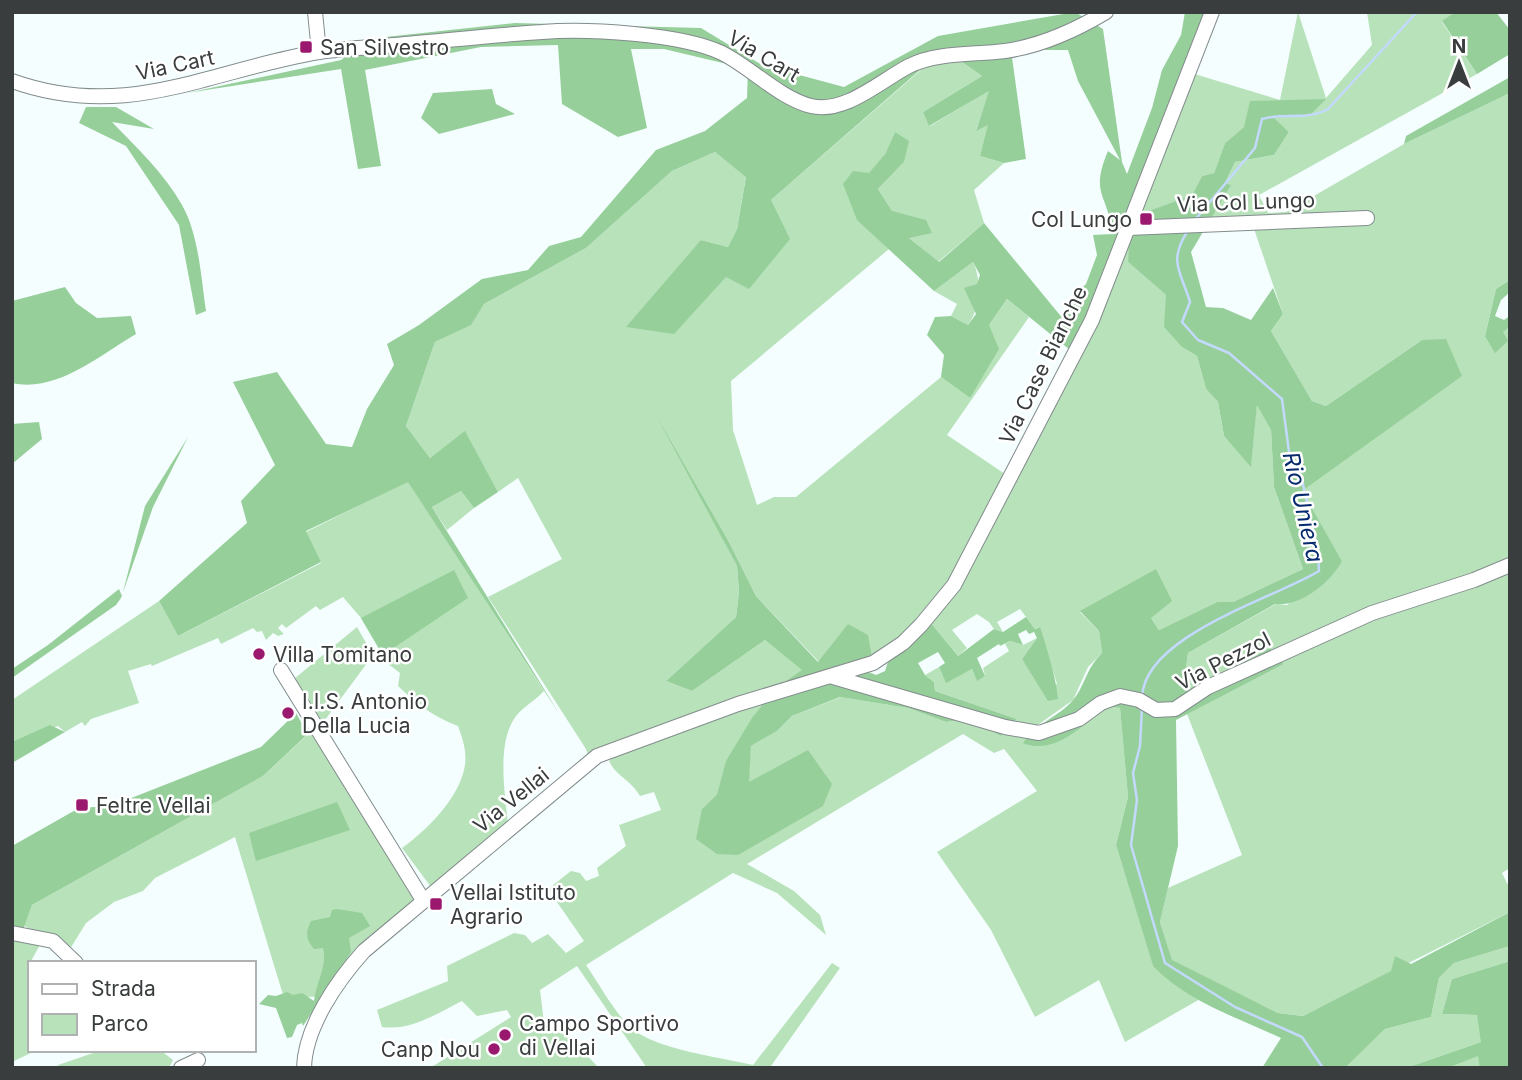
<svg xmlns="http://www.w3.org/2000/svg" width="1522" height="1080" font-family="Inter,sans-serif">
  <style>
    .green { fill: #b8e2ba }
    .forest { fill: #97cf9b }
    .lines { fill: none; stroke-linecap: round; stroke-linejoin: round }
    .stream { stroke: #c3d9fd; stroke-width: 2.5 }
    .minor-casing { stroke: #838c8d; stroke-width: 16 }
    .minor { stroke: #fff; stroke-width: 14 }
    .poi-dot { fill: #9a186d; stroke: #fff; stroke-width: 2.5 }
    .labels { text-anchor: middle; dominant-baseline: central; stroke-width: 5; stroke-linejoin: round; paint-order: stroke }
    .poi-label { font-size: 21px; fill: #393d3e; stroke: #fff; text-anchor: start }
    .street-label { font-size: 21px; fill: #393d3e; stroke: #fff }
    .water-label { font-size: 23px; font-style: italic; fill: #052a6d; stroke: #fff }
  </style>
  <rect width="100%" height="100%" fill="#f4feff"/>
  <g class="green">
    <polygon points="1298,12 1326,98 1372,45 1367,12 1455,12 1442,22 1477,74 1259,195 1268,213 1286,212 1404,144 1510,93 1510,280 1496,289 1485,336 1510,326 1510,868 1502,873 1510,889 1510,912 1303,1016 1278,1013 1172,961 1160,922 1168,888 1242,855 1187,714 1284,664 1270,648 1189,689 1185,675 1188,653 1276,604 1287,605 1342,561 1301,491 1422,340 1326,406 1312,401 1271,331 1283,314 1252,223 1206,225 1230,185 1225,183 1235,162 1274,155 1289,132 1273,118 1325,100 1244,127 1225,143 1214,173 1202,176 1192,195 1132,218 1188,72 1280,100"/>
    <path d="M945,49L982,76L923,112L930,126L990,90L976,130L989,124L980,156L1004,163L974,190L984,223L938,262L908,237L878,189L904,162L895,132L885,154L869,174L856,217L889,249L731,381L733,430L757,505L774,497H796L941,377L970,398L989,325L1007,299L1029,317L947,435L1011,478L1131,220L1128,262L1166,295L1182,347L1197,356L1206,389L1218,402L1224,436L1251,465L1257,403L1271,430L1274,487L1303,569L1233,602H1217L1159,630L1151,618L1080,612L1099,631L1102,653L1088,667L1073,700L1035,727L1107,705L1120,707L1128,797L1116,845L1153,965L1200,999L1125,1042L1099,980L1035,1017L991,930L937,852L1037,791L1004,749L994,753L963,734L747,864L794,891L820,915L826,935L777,893L733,873L586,965C599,984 611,1006 626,1023C648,1049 720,1057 753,1065L832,963L840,968L771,1066L777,1068H647L577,966L540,990L544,1023L568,1036L599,1068H430L511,1017L507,1010L477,1016L462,1001C436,1014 411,1031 382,1027L377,1010L448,981L447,966L514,933L525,935L532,943L548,934L566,953L584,941L548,889L571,871L580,873L586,881L599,876L597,868L626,846L619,825L661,810L654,792L640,796C631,780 617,777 609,761L622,749L768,698L725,766L717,794L702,809L748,783L751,746L777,731L792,716L841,697L908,708L946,722L966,719L1001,736L1017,719L935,691L934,682L925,675L939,667L946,682L972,669L977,680L985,676L983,668L1009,651L1005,644L1010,641L1023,645L1037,638L1022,659L1042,688L1057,684L1039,627L1035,629L1020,609L997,622L1003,632L994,629L989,622L977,614L952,630L967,648L958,656L930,622L873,663L819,662L756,596L729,542L674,447L737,566L739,592L736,617L666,681L692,691L765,640L803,670L767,694L589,758L586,749L488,597L562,559L518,478L498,492L465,432L430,458L406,426L435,342L470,325L484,304L586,248L672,171L715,152L746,176L737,229L728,247L701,240L674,333L726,276L771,200Z"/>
    <path d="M973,262C982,280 980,309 968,325L951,316L957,304L934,291Z"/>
    <path d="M408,481L544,691C536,700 523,707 516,716C496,743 505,793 508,824L431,887L402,848C426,831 457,800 464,770C468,754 463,740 458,726C434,717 417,704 398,686L400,673L387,663L361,618L343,597L320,610L316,606L286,628L282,624L278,628L284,634L278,636L273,633L266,640L262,631L257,632L253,628L221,644L218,638L152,666L151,664L128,671L139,703L91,719L85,726L82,722L65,732L58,726L12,742V700L159,601L178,636L321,563L306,532Z"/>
    <polygon points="461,491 474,508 447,530 432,507"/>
    <polygon points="357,627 373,655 322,724 294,679"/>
    <polygon points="313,730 418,896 330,996 284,998 235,837 155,878 143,891 114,902 86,923 70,949 24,926 32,905 263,776"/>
    <polygon points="12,937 42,941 30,963 30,1050 37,1050 12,1062"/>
    <polygon points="1510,946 1510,961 1452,979 1442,1014 1477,1015 1510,1068 1441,1068 1481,1042 1406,1068 1345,1068 1385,1029 1431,1017 1439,978 1454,963"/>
    <polygon points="102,1050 160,1050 173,1060 169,1068 59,1068 58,1065"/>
  </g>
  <g class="forest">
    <path d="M1075,12L1103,29L1122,162L1127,174L1152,108L1162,70L1181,35L1185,12H1212L1133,217L1192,195L1202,176L1214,173L1225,143L1244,127L1250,101L1326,99L1311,114L1274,118L1289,132L1274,155L1235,162L1225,183L1231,185L1191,252L1206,307L1223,308L1251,320L1273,288L1283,314L1271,331L1312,401L1326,406L1422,340L1446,339L1462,376L1302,491L1342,561C1331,582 1301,607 1275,604L1188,653L1185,675L1189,689L1270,648L1284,664L1176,720L1178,846L1160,922L1172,960L1278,1013L1303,1016L1391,971L1395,956L1411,964L1510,912V946L1454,963L1439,978L1431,1017L1385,1029L1345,1068H1262L1281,1038C1238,1018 1186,1001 1153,966L1116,845L1128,797L1120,708L1106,705C1085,725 1054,756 1023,743C1040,720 1059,717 1073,700C1085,686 1085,670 1102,653L1099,631L1080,611L1156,569L1172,601L1151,618L1159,630L1217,602H1233L1303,569L1274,487L1271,430L1257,405L1251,467L1224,436L1218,402L1206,389L1197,356L1182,347L1164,327L1166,295L1128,262L1129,235L1075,354L1007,299L989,325L999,349L970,398L941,377L944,355L927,335L935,317L951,316L968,325L976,314L964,288L977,284L980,275L973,262L934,291L857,220L843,184L853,171L869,173L885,154L895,132L909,141L904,162L878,189L892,211L926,220L932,233L909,238L939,262L984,223L1064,320L1070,299L1086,284L1097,255L1093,235L1112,234C1109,194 1089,196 1108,151L1120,160L1078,81L1068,50H1011L1026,159L1004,163L980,156L988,125L976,131L989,91L929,126L923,112L982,76L944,49L771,200L790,239L749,289L726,277L674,334L626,327L701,240L728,247L737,229L746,177L715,152L672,171L586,248L484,304L471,325L435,342L406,426L430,458L465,431L498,492L474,508L461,491L432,507L560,715L408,482L306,531L321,562L178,636L159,601L247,523L241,501L275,465L233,382L277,372L326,444L352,447L367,409L394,365L387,344L419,325L482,279L528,270L549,246L581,237L656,150L705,131L747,98L748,69L664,49H631L647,128L618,137L562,104L558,45L481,47L365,70L381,166L358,169L341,69L187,93L341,60L367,39L515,23L701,28L762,65L844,87L938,36Z"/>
    <polygon points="1455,12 1496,12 1510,30 1510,54 1477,74 1442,21"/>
    <polygon points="1510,77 1510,93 1404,144 1406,136"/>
    <polygon points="492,89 496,104 515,114 439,134 421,118 433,93"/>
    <path d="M86,107H116L154,129L112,122C137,148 164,173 182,205C199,235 201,278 206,311L196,315L179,225L126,146L79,123Z"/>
    <polygon points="1510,280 1510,292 1501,300 1495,316 1504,320 1510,316 1510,326 1503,332 1508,341 1495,353 1485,336 1496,289"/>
    <path d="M65,287L76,303L97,318L131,316L136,334C100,355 57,393 12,383V301Z"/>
    <polygon points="657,417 729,542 756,596 818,662 848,624 868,635 873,663 767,694 802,670 765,640 692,691 666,681 736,617 739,592 737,566"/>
    <polygon points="39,422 42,439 12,464 12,424"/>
    <polygon points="188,437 153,507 121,598 116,605 12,678 12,669 48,645 119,589 122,596 145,506"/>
    <polygon points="454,570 468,598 383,655 361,618"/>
    <path d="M1026,617L1035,629L1040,627C1046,645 1057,681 1058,699L1048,701L1022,659L1037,638L1034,632L1029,634L1026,630L1018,634L1023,645L1010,641L1000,646L999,644L977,658L985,676L977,681L972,669L946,683L939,667L945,663L938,652L918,663L925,675L934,682L935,691L1017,719L1001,736L966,719L946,722L908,708L840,697L792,716L777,731L751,746L749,782L808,750L832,784L823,806L738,855L717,854L696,839L702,809L717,794L726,761L752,718L768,698L864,670L876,675L885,671L889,659L930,622L958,656L994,629L1003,632Z"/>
    <polygon points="296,713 308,734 263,776 32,905 23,930 12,930 12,846 79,808 111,806 261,747"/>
    <polygon points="50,725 65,732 12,763 12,742"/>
    <polygon points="337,802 350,830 256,861 249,833"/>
    <path d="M337,909L362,913L370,926L349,938L351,952L303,1026L302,1023L297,1025L292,1037L287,1038L276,1008L259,1004L268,995L276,996L287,992L293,995L302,993L314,1001C316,983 328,964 323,948L314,949C306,939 305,933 311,921L330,917L332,910Z"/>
    <polygon points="1510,961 1510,1068 1480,1068 1478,1056 1447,1068 1406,1068 1481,1042 1477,1015 1442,1014 1452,979"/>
  </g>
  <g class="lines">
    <g class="stream">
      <path d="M1194,221L1255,148L1262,119C1285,112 1306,121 1328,109L1417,12"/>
      <path d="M1142,697C1145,635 1273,599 1319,571L1318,552L1302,480L1291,467L1282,399L1229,353L1198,340L1182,322L1190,302C1181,272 1168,262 1187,232"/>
      <polyline points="1142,707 1140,746 1133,773 1137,800 1131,845 1165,963 1235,1007 1302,1037 1323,1068"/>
    </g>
    <defs>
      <g id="minor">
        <polyline points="315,12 319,52"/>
        <path d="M12,81C127,122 209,70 319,52C347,48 377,47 405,44C451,40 496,35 542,32C587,28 682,34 722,53C750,67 781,99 811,106C845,114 880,81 909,66C937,52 974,55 1005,51C1041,46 1074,31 1106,12"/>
        <polyline points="1128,228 1367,218"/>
        <polyline points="281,670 423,900"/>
        <polyline points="833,677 1005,727 1039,733 1079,719 1101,703 1120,696 1139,700 1156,710 1175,709 1208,687 1372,613 1474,580 1510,565"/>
        <polyline points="12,933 53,941 76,963"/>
        <polyline points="181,1068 198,1060"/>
        <path d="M304,1068C305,1027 337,981 364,951L597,756L738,704L873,663L903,643L921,625L954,585L1092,320L1212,12"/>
      </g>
    </defs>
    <use href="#minor" class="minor-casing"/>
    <use href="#minor" class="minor"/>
  </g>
  <g class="poi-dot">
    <rect x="299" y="40" width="14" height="14" rx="3.5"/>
    <rect x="1139" y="212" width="14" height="14" rx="3.5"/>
    <circle cx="259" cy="654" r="7"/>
    <circle cx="288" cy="713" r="7"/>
    <rect x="75" y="798" width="14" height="14" rx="3.5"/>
    <rect x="429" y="897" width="14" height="14" rx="3.5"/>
    <circle cx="505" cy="1035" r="7"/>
    <circle cx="494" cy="1049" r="7"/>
  </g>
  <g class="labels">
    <g class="poi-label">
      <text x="320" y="47">San Silvestro</text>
      <text x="1132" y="219" text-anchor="end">Col Lungo</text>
      <text x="273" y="654">Villa Tomitano</text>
      <text x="302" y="701">I.I.S. Antonio<tspan x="302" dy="24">Della Lucia</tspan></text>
      <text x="96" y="805">Feltre Vellai</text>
      <text x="450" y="892">Vellai Istituto<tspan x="450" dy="24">Agrario</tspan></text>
      <text x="519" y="1023">Campo Sportivo<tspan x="519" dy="24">di Vellai</tspan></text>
      <text x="480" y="1049" text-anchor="end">Canp Nou</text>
    </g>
    <g class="street-label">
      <text transform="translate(764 56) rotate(31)">Via Cart</text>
      <text transform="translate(175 65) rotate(-12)">Via Cart</text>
      <text transform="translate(1246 202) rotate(-2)">Via Col Lungo</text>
      <text transform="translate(1043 365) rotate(-64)">Via Case Bianche</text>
      <text transform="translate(1223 661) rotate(-27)">Via Pezzol</text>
      <text transform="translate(511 800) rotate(-39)">Via Vellai</text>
    </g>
    <g class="water-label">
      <text transform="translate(1303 507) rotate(77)">Rio Uniera</text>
    </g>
  </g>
  <rect width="1522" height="1080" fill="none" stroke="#393d3e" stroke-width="28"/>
  <rect x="28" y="961" width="228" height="91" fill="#ffffff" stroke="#b0b1b2" stroke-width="2"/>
  <rect x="42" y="984" width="35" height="10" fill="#ffffff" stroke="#b0b1b2" stroke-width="2"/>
  <text x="91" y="996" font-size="21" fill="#393d3e">Strada</text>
  <rect x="42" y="1014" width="35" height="21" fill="#b8e2ba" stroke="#b0b1b2" stroke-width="2"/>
  <text x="91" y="1031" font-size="21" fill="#393d3e">Parco</text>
  <g transform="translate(1459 63)" stroke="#ffffff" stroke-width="5" paint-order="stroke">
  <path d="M0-5L12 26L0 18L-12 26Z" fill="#393d3e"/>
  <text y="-10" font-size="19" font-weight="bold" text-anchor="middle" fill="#393d3e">N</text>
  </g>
</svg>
